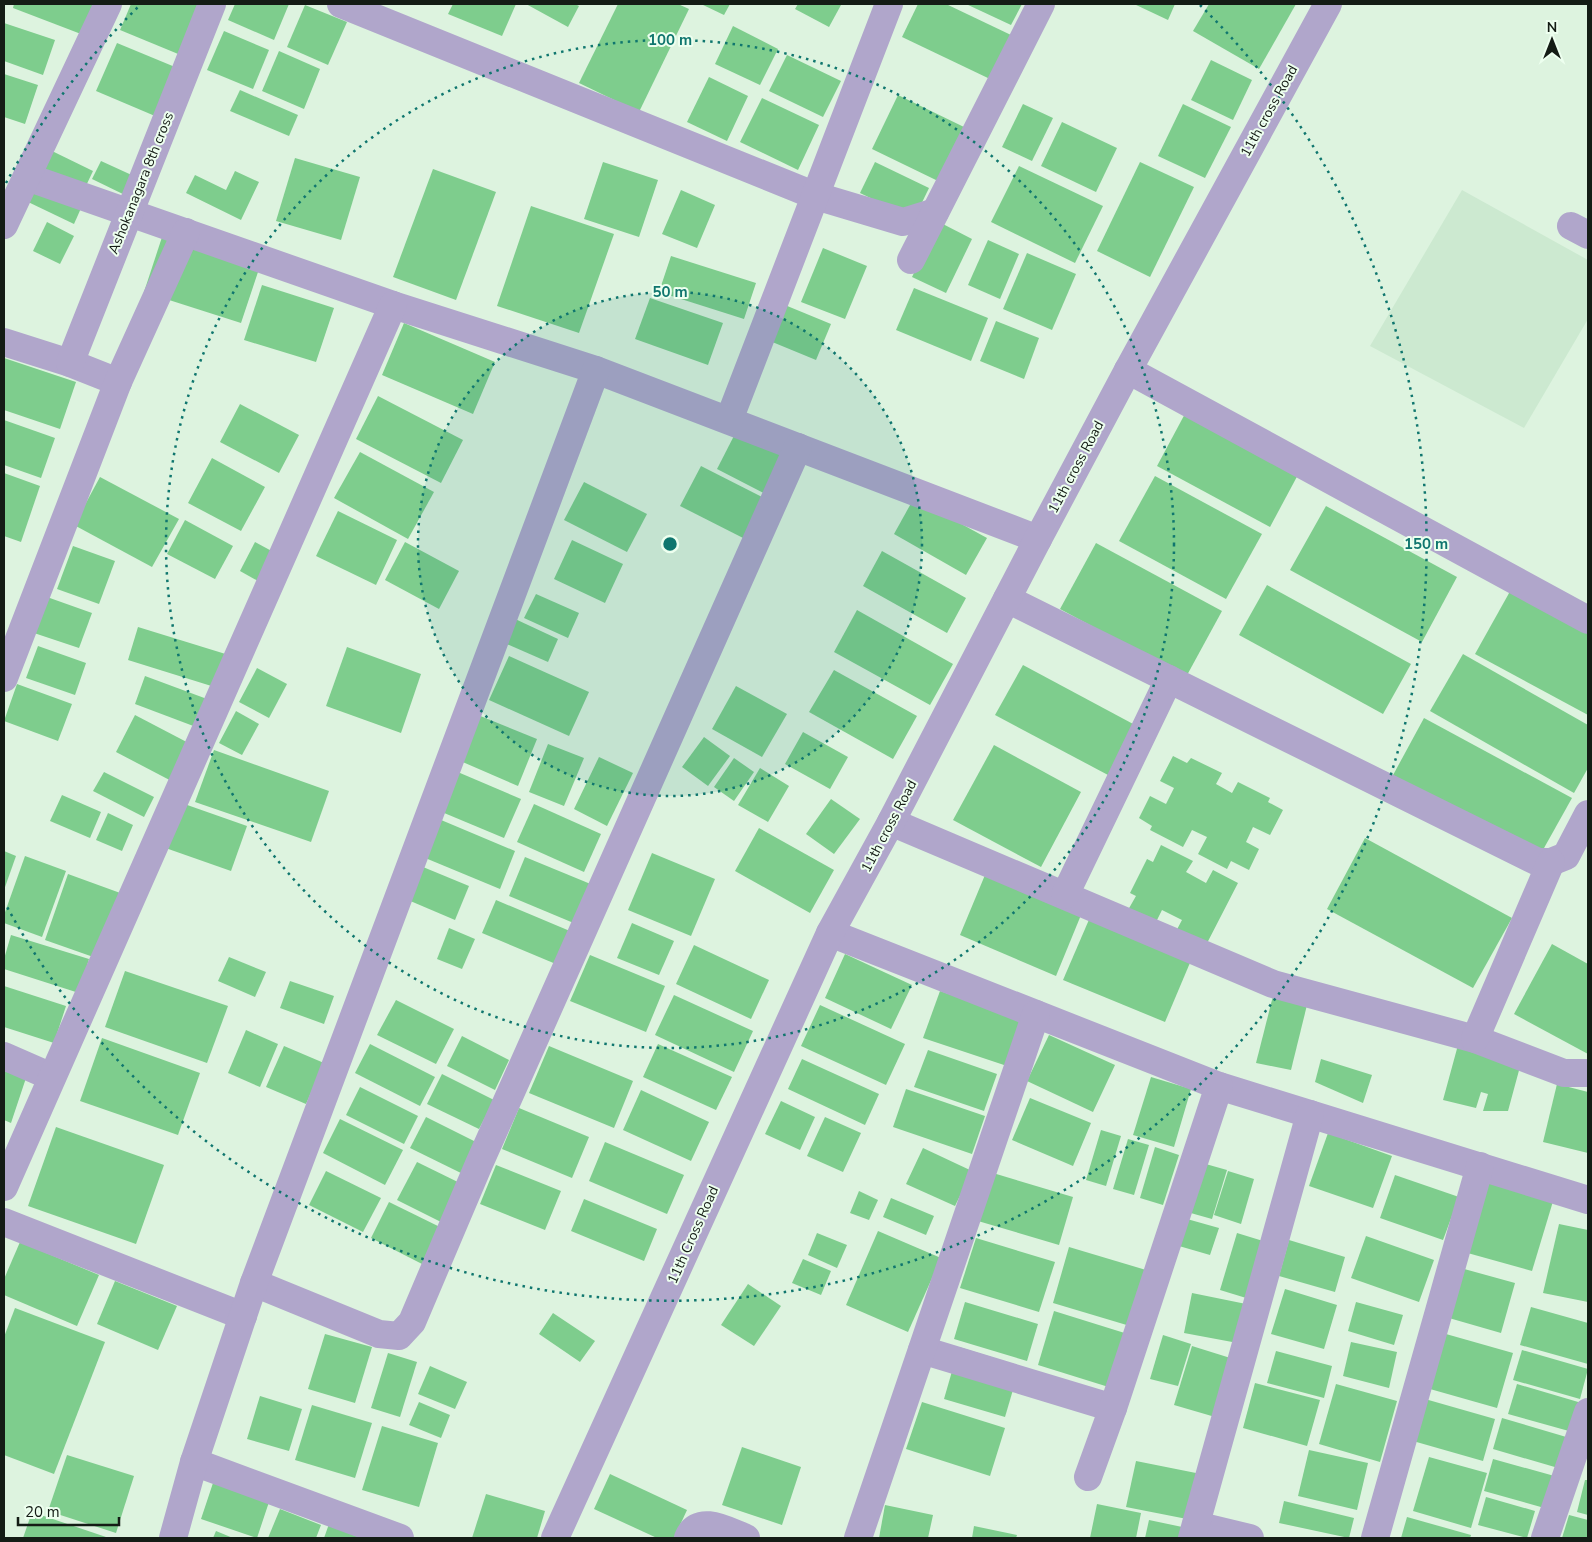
<svg xmlns="http://www.w3.org/2000/svg" width="1592" height="1542" font-family="'Nunito Sans',sans-serif">
  <style>
    .built { fill: #cce9d0 }
    .building { fill: #7ecd8d }
    .lines { fill: none; stroke-linecap: round; stroke-linejoin: round }
    .minor { stroke: #b0a6cb; stroke-width: 28 }
    .ring { fill: none; stroke: #0f766e; stroke-width: 2.5; stroke-dasharray: 2.5 5 }
    .labels { text-anchor: middle; dominant-baseline: central; stroke-width: 4; stroke-linejoin: round; paint-order: stroke }
    .street-label { font-size: 14px; fill: #141c15; stroke: #edffef }
    .centre { fill: #0f766e; stroke: #edffef; stroke-width: 2.5 }
    .ring-label { font-size: 15px; text-anchor: middle; font-weight: bold; fill: #0f766e; stroke: #edffef; stroke-width: 4; stroke-linejoin: round; paint-order: stroke }
  </style>
  <rect width="100%" height="100%" fill="#ddf3df"/>
  <polygon class="built" points="1462,190 1588,260 1588,319 1524,428 1370,346"/>
  <g class="building">
    <polygon points="14,4 94,4 81,34 13,8"/>
    <polygon points="131,4 202,4 183,56 120,30"/>
    <polygon points="235,4 289,4 274,40 228,20"/>
    <polygon points="453,4 516,4 502,36 448,14"/>
    <polygon points="526,4 575,4 579,6 568,27"/>
    <polygon points="618,4 678,4 689,9 639,112 579,83"/>
    <polygon points="701,4 730,4 724,15"/>
    <polygon points="798,4 838,4 841,5 829,27 795,9"/>
    <polygon points="918,4 946,4 1011,35 990,79 902,37"/>
    <polygon points="966,4 1022,4 1011,25"/>
    <polygon points="1134,4 1175,4 1168,20"/>
    <polygon points="1209,4 1296,4 1259,69 1193,31"/>
    <polygon points="305,5 347,22 328,65 287,47"/>
    <polygon points="4,23 55,40 43,75 4,61"/>
    <polygon points="733,26 778,49 760,85 715,64"/>
    <polygon points="224,31 269,50 253,89 207,70"/>
    <polygon points="117,43 175,67 155,116 96,91"/>
    <polygon points="279,51 320,69 304,109 262,91"/>
    <polygon points="787,55 841,81 823,117 769,91"/>
    <polygon points="1211,60 1252,80 1233,120 1191,100"/>
    <polygon points="4,74 38,85 25,124 4,117"/>
    <polygon points="709,77 748,96 727,141 687,122"/>
    <polygon points="240,90 298,115 289,136 230,111"/>
    <polygon points="898,95 964,127 938,181 872,149"/>
    <polygon points="762,98 819,125 798,170 740,142"/>
    <polygon points="1023,104 1053,118 1032,161 1002,147"/>
    <polygon points="1183,104 1231,127 1205,178 1158,156"/>
    <polygon points="1062,122 1117,148 1096,192 1041,166"/>
    <polygon points="52,151 93,171 84,190 43,171"/>
    <polygon points="295,158 360,177 341,240 276,221"/>
    <polygon points="101,161 136,177 127,196 92,179"/>
    <polygon points="603,162 658,180 639,237 584,219"/>
    <polygon points="875,162 929,188 914,219 860,193"/>
    <polygon points="1140,162 1194,187 1150,277 1097,251"/>
    <polygon points="1019,166 1103,206 1075,263 991,222"/>
    <polygon points="433,169 496,192 456,300 393,277"/>
    <polygon points="235,171 259,182 241,220 186,193 195,175 226,190"/>
    <polygon points="35,183 82,206 74,224 26,201"/>
    <polygon points="681,190 715,205 697,248 662,234"/>
    <polygon points="531,206 614,234 579,333 497,306"/>
    <polygon points="47,222 74,236 60,264 33,251"/>
    <polygon points="939,222 972,239 946,293 912,277"/>
    <polygon points="164,231 261,263 241,323 144,292"/>
    <polygon points="988,240 1019,254 1000,299 968,285"/>
    <polygon points="823,248 867,266 845,319 801,302"/>
    <polygon points="1027,253 1076,274 1052,330 1003,309"/>
    <polygon points="671,256 756,283 744,319 659,292"/>
    <polygon points="262,285 334,308 316,362 244,340"/>
    <polygon points="914,288 988,318 971,361 896,330"/>
    <polygon points="650,298 723,323 708,365 635,339"/>
    <polygon points="780,303 831,324 816,360 765,339"/>
    <polygon points="996,321 1039,338 1024,379 980,361"/>
    <polygon points="404,323 495,362 473,414 382,375"/>
    <polygon points="4,358 76,382 60,429 4,410"/>
    <polygon points="378,396 463,440 441,483 356,439"/>
    <polygon points="240,404 299,435 279,473 220,442"/>
    <polygon points="1187,410 1300,471 1270,527 1157,466"/>
    <polygon points="4,420 55,438 41,478 4,465"/>
    <polygon points="738,428 792,455 771,497 717,469"/>
    <polygon points="360,452 434,492 408,539 334,498"/>
    <polygon points="212,458 265,487 241,531 188,503"/>
    <polygon points="701,466 770,501 749,541 680,506"/>
    <polygon points="4,473 40,486 21,542 4,536"/>
    <polygon points="1155,476 1262,534 1226,599 1119,541"/>
    <polygon points="100,477 179,519 152,567 74,525"/>
    <polygon points="584,482 647,514 627,552 564,520"/>
    <polygon points="914,498 987,538 966,575 894,534"/>
    <polygon points="1326,506 1457,577 1422,642 1290,570"/>
    <polygon points="338,511 397,540 376,585 316,556"/>
    <polygon points="185,520 233,546 215,579 167,554"/>
    <polygon points="572,540 623,564 605,603 554,579"/>
    <polygon points="255,542 292,562 276,591 240,571"/>
    <polygon points="405,542 459,571 439,609 385,580"/>
    <polygon points="1096,543 1222,611 1186,677 1060,609"/>
    <polygon points="73,546 115,561 99,604 57,589"/>
    <polygon points="882,551 966,598 947,633 863,586"/>
    <polygon points="1267,585 1411,664 1383,714 1239,635"/>
    <polygon points="1513,586 1588,627 1588,715 1475,654"/>
    <polygon points="536,594 579,613 568,638 524,618"/>
    <polygon points="47,597 92,613 79,648 34,633"/>
    <polygon points="857,610 953,664 930,705 834,652"/>
    <polygon points="513,618 558,639 548,662 502,642"/>
    <polygon points="138,627 232,656 221,689 128,660"/>
    <polygon points="38,646 86,663 75,695 26,678"/>
    <polygon points="347,647 421,674 401,733 326,706"/>
    <polygon points="1463,654 1588,725 1588,768 1574,793 1430,711"/>
    <polygon points="509,656 589,692 569,736 489,700"/>
    <polygon points="1023,665 1135,725 1108,775 995,715"/>
    <polygon points="257,668 287,684 269,718 239,702"/>
    <polygon points="834,670 917,716 893,759 809,712"/>
    <polygon points="145,676 207,699 196,727 135,704"/>
    <polygon points="17,684 72,704 58,741 4,721"/>
    <polygon points="736,686 787,714 762,757 712,729"/>
    <polygon points="236,711 259,724 242,755 219,743"/>
    <polygon points="135,715 200,749 181,786 116,752"/>
    <polygon points="478,715 537,739 518,786 458,760"/>
    <polygon points="1424,718 1572,798 1539,857 1392,777"/>
    <polygon points="803,732 848,757 830,789 785,764"/>
    <polygon points="704,737 730,756 708,786 682,767"/>
    <polygon points="548,744 584,758 564,806 529,792"/>
    <polygon points="994,745 1081,792 1041,867 953,820"/>
    <polygon points="214,750 329,791 311,842 195,802"/>
    <polygon points="1173,756 1187,763 1191,758 1222,773 1216,784 1232,793 1238,782 1270,798 1268,802 1283,810 1270,835 1253,827 1246,842 1259,849 1249,870 1231,861 1227,869 1198,854 1207,837 1192,830 1183,847 1150,830 1152,826 1139,818 1150,796 1166,804 1174,788 1160,781"/>
    <polygon points="599,757 633,773 607,826 574,809"/>
    <polygon points="734,758 754,772 734,801 714,787"/>
    <polygon points="760,768 789,786 768,822 738,805"/>
    <polygon points="453,770 521,799 504,838 437,810"/>
    <polygon points="104,772 154,797 144,817 93,791"/>
    <polygon points="62,795 101,812 90,838 50,821"/>
    <polygon points="831,799 860,819 834,854 806,834"/>
    <polygon points="173,800 247,826 231,871 157,845"/>
    <polygon points="534,804 601,834 584,872 517,842"/>
    <polygon points="108,813 133,825 122,851 96,840"/>
    <polygon points="434,817 515,851 500,889 418,855"/>
    <polygon points="759,828 834,870 810,913 735,871"/>
    <polygon points="1365,838 1512,918 1473,988 1327,909"/>
    <polygon points="1161,845 1193,861 1186,872 1206,883 1213,870 1238,883 1204,949 1174,935 1182,920 1162,910 1155,924 1128,910 1136,896 1130,893 1147,859 1153,862"/>
    <polygon points="4,851 16,856 4,890"/>
    <polygon points="652,853 715,879 691,936 628,910"/>
    <polygon points="25,856 66,871 42,937 4,923 4,915"/>
    <polygon points="525,857 593,885 576,924 509,896"/>
    <polygon points="423,867 469,886 455,920 408,900"/>
    <polygon points="68,874 123,894 99,959 45,940"/>
    <polygon points="985,875 1081,915 1056,976 960,935"/>
    <polygon points="496,900 577,934 563,967 482,933"/>
    <polygon points="1091,915 1192,958 1165,1022 1063,980"/>
    <polygon points="632,923 674,941 659,975 617,958"/>
    <polygon points="449,928 475,939 462,969 437,959"/>
    <polygon points="11,935 89,959 79,993 4,969 4,959"/>
    <polygon points="1552,944 1588,964 1588,1054 1514,1014"/>
    <polygon points="694,945 769,980 751,1019 676,984"/>
    <polygon points="845,954 912,985 891,1029 825,998"/>
    <polygon points="590,955 665,986 646,1032 570,1001"/>
    <polygon points="229,957 266,972 255,997 218,981"/>
    <polygon points="125,971 228,1006 207,1063 105,1027"/>
    <polygon points="290,981 334,996 324,1024 280,1008"/>
    <polygon points="4,986 66,1006 54,1043 4,1027"/>
    <polygon points="940,991 1026,1020 1010,1067 923,1038"/>
    <polygon points="674,995 753,1031 734,1072 655,1035"/>
    <polygon points="1273,996 1307,1005 1291,1070 1256,1063"/>
    <polygon points="396,1000 454,1029 436,1064 377,1035"/>
    <polygon points="820,1005 905,1044 886,1085 801,1046"/>
    <polygon points="246,1030 278,1044 260,1087 228,1073"/>
    <polygon points="1049,1035 1115,1065 1093,1112 1027,1081"/>
    <polygon points="462,1036 509,1060 495,1090 447,1066"/>
    <polygon points="102,1038 200,1073 178,1135 80,1101"/>
    <polygon points="370,1044 435,1077 420,1106 355,1073"/>
    <polygon points="658,1044 732,1077 716,1110 643,1077"/>
    <polygon points="1458,1045 1521,1063 1508,1111 1483,1111 1488,1094 1481,1092 1476,1108 1443,1100"/>
    <polygon points="284,1046 324,1063 306,1104 266,1087"/>
    <polygon points="549,1046 633,1081 614,1128 529,1093"/>
    <polygon points="928,1050 997,1074 984,1111 914,1087"/>
    <polygon points="802,1059 879,1094 865,1125 788,1089"/>
    <polygon points="1321,1059 1372,1075 1363,1103 1315,1082"/>
    <polygon points="4,1071 26,1078 11,1123 4,1120"/>
    <polygon points="442,1074 494,1100 479,1129 427,1104"/>
    <polygon points="1151,1077 1191,1089 1174,1147 1133,1135"/>
    <polygon points="1557,1084 1588,1092 1588,1153 1543,1142"/>
    <polygon points="360,1087 418,1116 404,1144 346,1115"/>
    <polygon points="906,1089 985,1116 972,1154 893,1127"/>
    <polygon points="641,1090 709,1122 691,1161 623,1130"/>
    <polygon points="1030,1098 1091,1123 1073,1166 1012,1140"/>
    <polygon points="781,1101 815,1117 800,1150 765,1134"/>
    <polygon points="519,1108 589,1137 572,1178 502,1149"/>
    <polygon points="426,1117 480,1144 465,1175 410,1148"/>
    <polygon points="825,1117 861,1133 843,1172 807,1156"/>
    <polygon points="340,1119 403,1150 385,1185 323,1153"/>
    <polygon points="56,1127 164,1165 136,1244 28,1206"/>
    <polygon points="1101,1130 1121,1136 1106,1186 1086,1180"/>
    <polygon points="1328,1133 1392,1156 1373,1208 1309,1186"/>
    <polygon points="1128,1139 1149,1145 1134,1195 1113,1189"/>
    <polygon points="605,1142 684,1175 667,1214 589,1181"/>
    <polygon points="1155,1147 1179,1155 1163,1205 1140,1198"/>
    <polygon points="923,1148 972,1171 955,1206 906,1184"/>
    <polygon points="1195,1161 1227,1170 1212,1219 1180,1210"/>
    <polygon points="417,1162 468,1187 449,1226 397,1200"/>
    <polygon points="496,1165 561,1191 545,1230 480,1204"/>
    <polygon points="326,1171 381,1198 363,1232 309,1205"/>
    <polygon points="1228,1171 1254,1179 1241,1224 1214,1215"/>
    <polygon points="993,1173 1073,1197 1059,1245 978,1221"/>
    <polygon points="1395,1175 1459,1197 1443,1240 1380,1218"/>
    <polygon points="1485,1179 1554,1198 1532,1271 1464,1252"/>
    <polygon points="859,1191 878,1200 869,1220 850,1213"/>
    <polygon points="891,1198 934,1216 926,1235 883,1217"/>
    <polygon points="584,1199 657,1229 644,1261 571,1231"/>
    <polygon points="389,1202 444,1229 426,1266 371,1238"/>
    <polygon points="1187,1219 1219,1228 1210,1255 1179,1246"/>
    <polygon points="1559,1224 1588,1230 1588,1302 1543,1293"/>
    <polygon points="878,1231 941,1258 908,1332 846,1305"/>
    <polygon points="817,1233 847,1245 837,1268 808,1255"/>
    <polygon points="1237,1233 1273,1244 1256,1301 1220,1290"/>
    <polygon points="1366,1236 1434,1260 1419,1302 1351,1278"/>
    <polygon points="976,1238 1055,1262 1039,1312 960,1288"/>
    <polygon points="1289,1240 1345,1257 1335,1292 1279,1276"/>
    <polygon points="20,1242 99,1275 77,1326 4,1295 4,1279"/>
    <polygon points="1069,1247 1146,1270 1130,1326 1053,1303"/>
    <polygon points="803,1259 831,1271 821,1295 792,1283"/>
    <polygon points="1457,1267 1515,1283 1501,1333 1442,1316"/>
    <polygon points="115,1281 177,1306 158,1350 97,1324"/>
    <polygon points="748,1284 781,1306 754,1346 721,1325"/>
    <polygon points="1285,1289 1337,1305 1324,1349 1271,1334"/>
    <polygon points="1192,1293 1251,1305 1243,1344 1184,1333"/>
    <polygon points="965,1302 1038,1324 1027,1361 954,1339"/>
    <polygon points="1356,1302 1403,1315 1394,1345 1348,1331"/>
    <polygon points="1531,1307 1588,1323 1588,1364 1520,1345"/>
    <polygon points="15,1308 105,1342 54,1474 4,1455 4,1337"/>
    <polygon points="1054,1311 1131,1335 1115,1389 1038,1365"/>
    <polygon points="553,1313 595,1341 580,1362 539,1334"/>
    <polygon points="325,1334 372,1347 355,1403 308,1389"/>
    <polygon points="1446,1334 1513,1353 1497,1408 1430,1389"/>
    <polygon points="1163,1335 1191,1344 1178,1386 1150,1379"/>
    <polygon points="1351,1342 1397,1352 1389,1388 1343,1376"/>
    <polygon points="1192,1346 1240,1361 1222,1419 1174,1405"/>
    <polygon points="959,1347 1020,1366 1005,1417 944,1399"/>
    <polygon points="1522,1350 1588,1369 1580,1399 1513,1380"/>
    <polygon points="1276,1351 1332,1366 1324,1398 1267,1383"/>
    <polygon points="388,1353 417,1362 400,1417 371,1408"/>
    <polygon points="430,1366 467,1382 455,1409 418,1394"/>
    <polygon points="1255,1383 1320,1400 1307,1446 1243,1428"/>
    <polygon points="1336,1384 1397,1401 1380,1462 1319,1444"/>
    <polygon points="1517,1384 1585,1404 1576,1433 1508,1414"/>
    <polygon points="260,1396 302,1409 289,1451 247,1439"/>
    <polygon points="1425,1399 1495,1419 1483,1461 1413,1441"/>
    <polygon points="419,1402 450,1415 441,1438 409,1425"/>
    <polygon points="922,1402 1005,1428 990,1476 906,1449"/>
    <polygon points="312,1405 372,1423 355,1478 295,1460"/>
    <polygon points="1502,1418 1573,1439 1565,1470 1493,1449"/>
    <polygon points="382,1426 438,1443 419,1507 362,1490"/>
    <polygon points="742,1447 801,1467 782,1525 722,1505"/>
    <polygon points="1309,1450 1368,1463 1357,1510 1298,1496"/>
    <polygon points="67,1455 134,1476 116,1533 48,1511"/>
    <polygon points="1429,1457 1487,1473 1471,1528 1413,1511"/>
    <polygon points="1493,1459 1558,1477 1548,1509 1484,1491"/>
    <polygon points="1136,1461 1201,1474 1192,1520 1126,1507"/>
    <polygon points="610,1474 687,1510 674,1538 657,1538 594,1509"/>
    <polygon points="215,1477 271,1496 257,1538 201,1519"/>
    <polygon points="1585,1480 1588,1480 1588,1515 1577,1512"/>
    <polygon points="486,1494 545,1511 537,1538 472,1538"/>
    <polygon points="1486,1497 1535,1511 1527,1538 1478,1525"/>
    <polygon points="1284,1501 1354,1518 1349,1538 1279,1523"/>
    <polygon points="1097,1504 1141,1513 1136,1538 1090,1538"/>
    <polygon points="885,1505 933,1515 928,1538 879,1538"/>
    <polygon points="280,1509 321,1525 316,1538 268,1538"/>
    <polygon points="32,1512 109,1538 23,1538"/>
    <polygon points="1569,1515 1588,1520 1588,1538 1562,1538"/>
    <polygon points="1407,1517 1471,1535 1470,1538 1401,1538"/>
    <polygon points="1149,1520 1187,1528 1185,1538 1145,1538"/>
    <polygon points="329,1524 368,1538 324,1538"/>
    <polygon points="974,1526 1017,1535 1016,1538 972,1538"/>
    <polygon points="216,1531 233,1538 213,1538"/>
  </g>
  <g class="lines">
    <g class="minor">
      <polyline points="341,4 816,196 903,222 935,212"/>
      <polyline points="27,177 393,305 596,370 1038,539"/>
      <polyline points="4,225 108,4"/>
      <polyline points="1571,226 1588,235"/>
      <polyline points="911,260 1041,4"/>
      <polyline points="4,342 70,363 118,382"/>
      <polyline points="70,363 212,4"/>
      <polyline points="1128,370 1588,620"/>
      <polyline points="729,420 889,4"/>
      <polyline points="1007,599 1538,862 1551,862 1566,856 1588,814"/>
      <polyline points="4,678 118,382 186,232"/>
      <polyline points="891,822 1273,984 1475,1039 1564,1073 1588,1073"/>
      <polyline points="1065,895 1169,679"/>
      <polyline points="830,933 1219,1086 1588,1200"/>
      <polyline points="1475,1039 1551,862"/>
      <polyline points="4,1056 52,1077"/>
      <polyline points="4,1187 393,305"/>
      <polyline points="4,1222 243,1316"/>
      <polyline points="254,1283 379,1334 399,1336 412,1322 479,1164 798,447"/>
      <polyline points="922,1350 1113,1408"/>
      <polyline points="194,1462 400,1538"/>
      <polyline points="1088,1477 1113,1408 1219,1086"/>
      <polyline points="1196,1525 1250,1538"/>
      <polyline points="173,1538 194,1462 254,1283 596,370"/>
      <polyline points="555,1538 830,933 891,822 1038,539 1128,370 1328,4"/>
      <path d="M688,1538C698,1513 728,1531 746,1538"/>
      <polyline points="858,1538 1036,1014"/>
      <polyline points="1192,1538 1310,1114"/>
      <polyline points="1375,1538 1480,1166"/>
      <polyline points="1545,1538 1588,1412"/>
    </g>
  </g>
  <circle cx="670" cy="544" r="252" fill="#0f766e" fill-opacity=".12"/>
  <g class="ring">
    <circle cx="670" cy="544" r="252"/>
    <circle cx="670" cy="544" r="504"/>
    <path d="M6 183A756 756 0 0 1 140 5M1200 5A756 756 0 1 1 6 905"/>
  </g>
  <g class="labels">
    <g class="street-label">
      <text transform="translate(1269 111) rotate(-61)">11th cross Road</text>
      <text transform="translate(141 183) rotate(-68)">Ashokanagara 8th cross</text>
      <text transform="translate(1076 467) rotate(-62)">11th cross Road</text>
      <text transform="translate(889 826) rotate(-62)">11th cross Road</text>
      <text transform="translate(693 1235) rotate(-66)">11th Cross Road</text>
    </g>
  </g>
  <circle cx="670" cy="544" r="8" class="centre"/>
  <g class="ring-label">
    <text x="670" y="45">100 m</text>
    <text x="670" y="297">50 m</text>
    <text x="1426" y="549">150 m</text>
  </g>
  <rect width="1592" height="1542" fill="none" stroke="#141c15" stroke-width="10"/>
  <g transform="translate(1552 40)" stroke="#edffef" stroke-width="4" paint-order="stroke">
  <path d="M0-4L9 19L0 12L-9 19Z" fill="#141c15"/>
  <text y="-8" font-size="14" font-weight="bold" text-anchor="middle" fill="#141c15">N</text>
  </g>
  <path d="M18 1517v8h101v-8" fill="none" stroke="#141c15" stroke-width="2.5"/>
  <text x="25" y="1517" font-size="15" fill="#141c15" stroke="#edffef" stroke-width="4" paint-order="stroke">20 m</text>
</svg>
